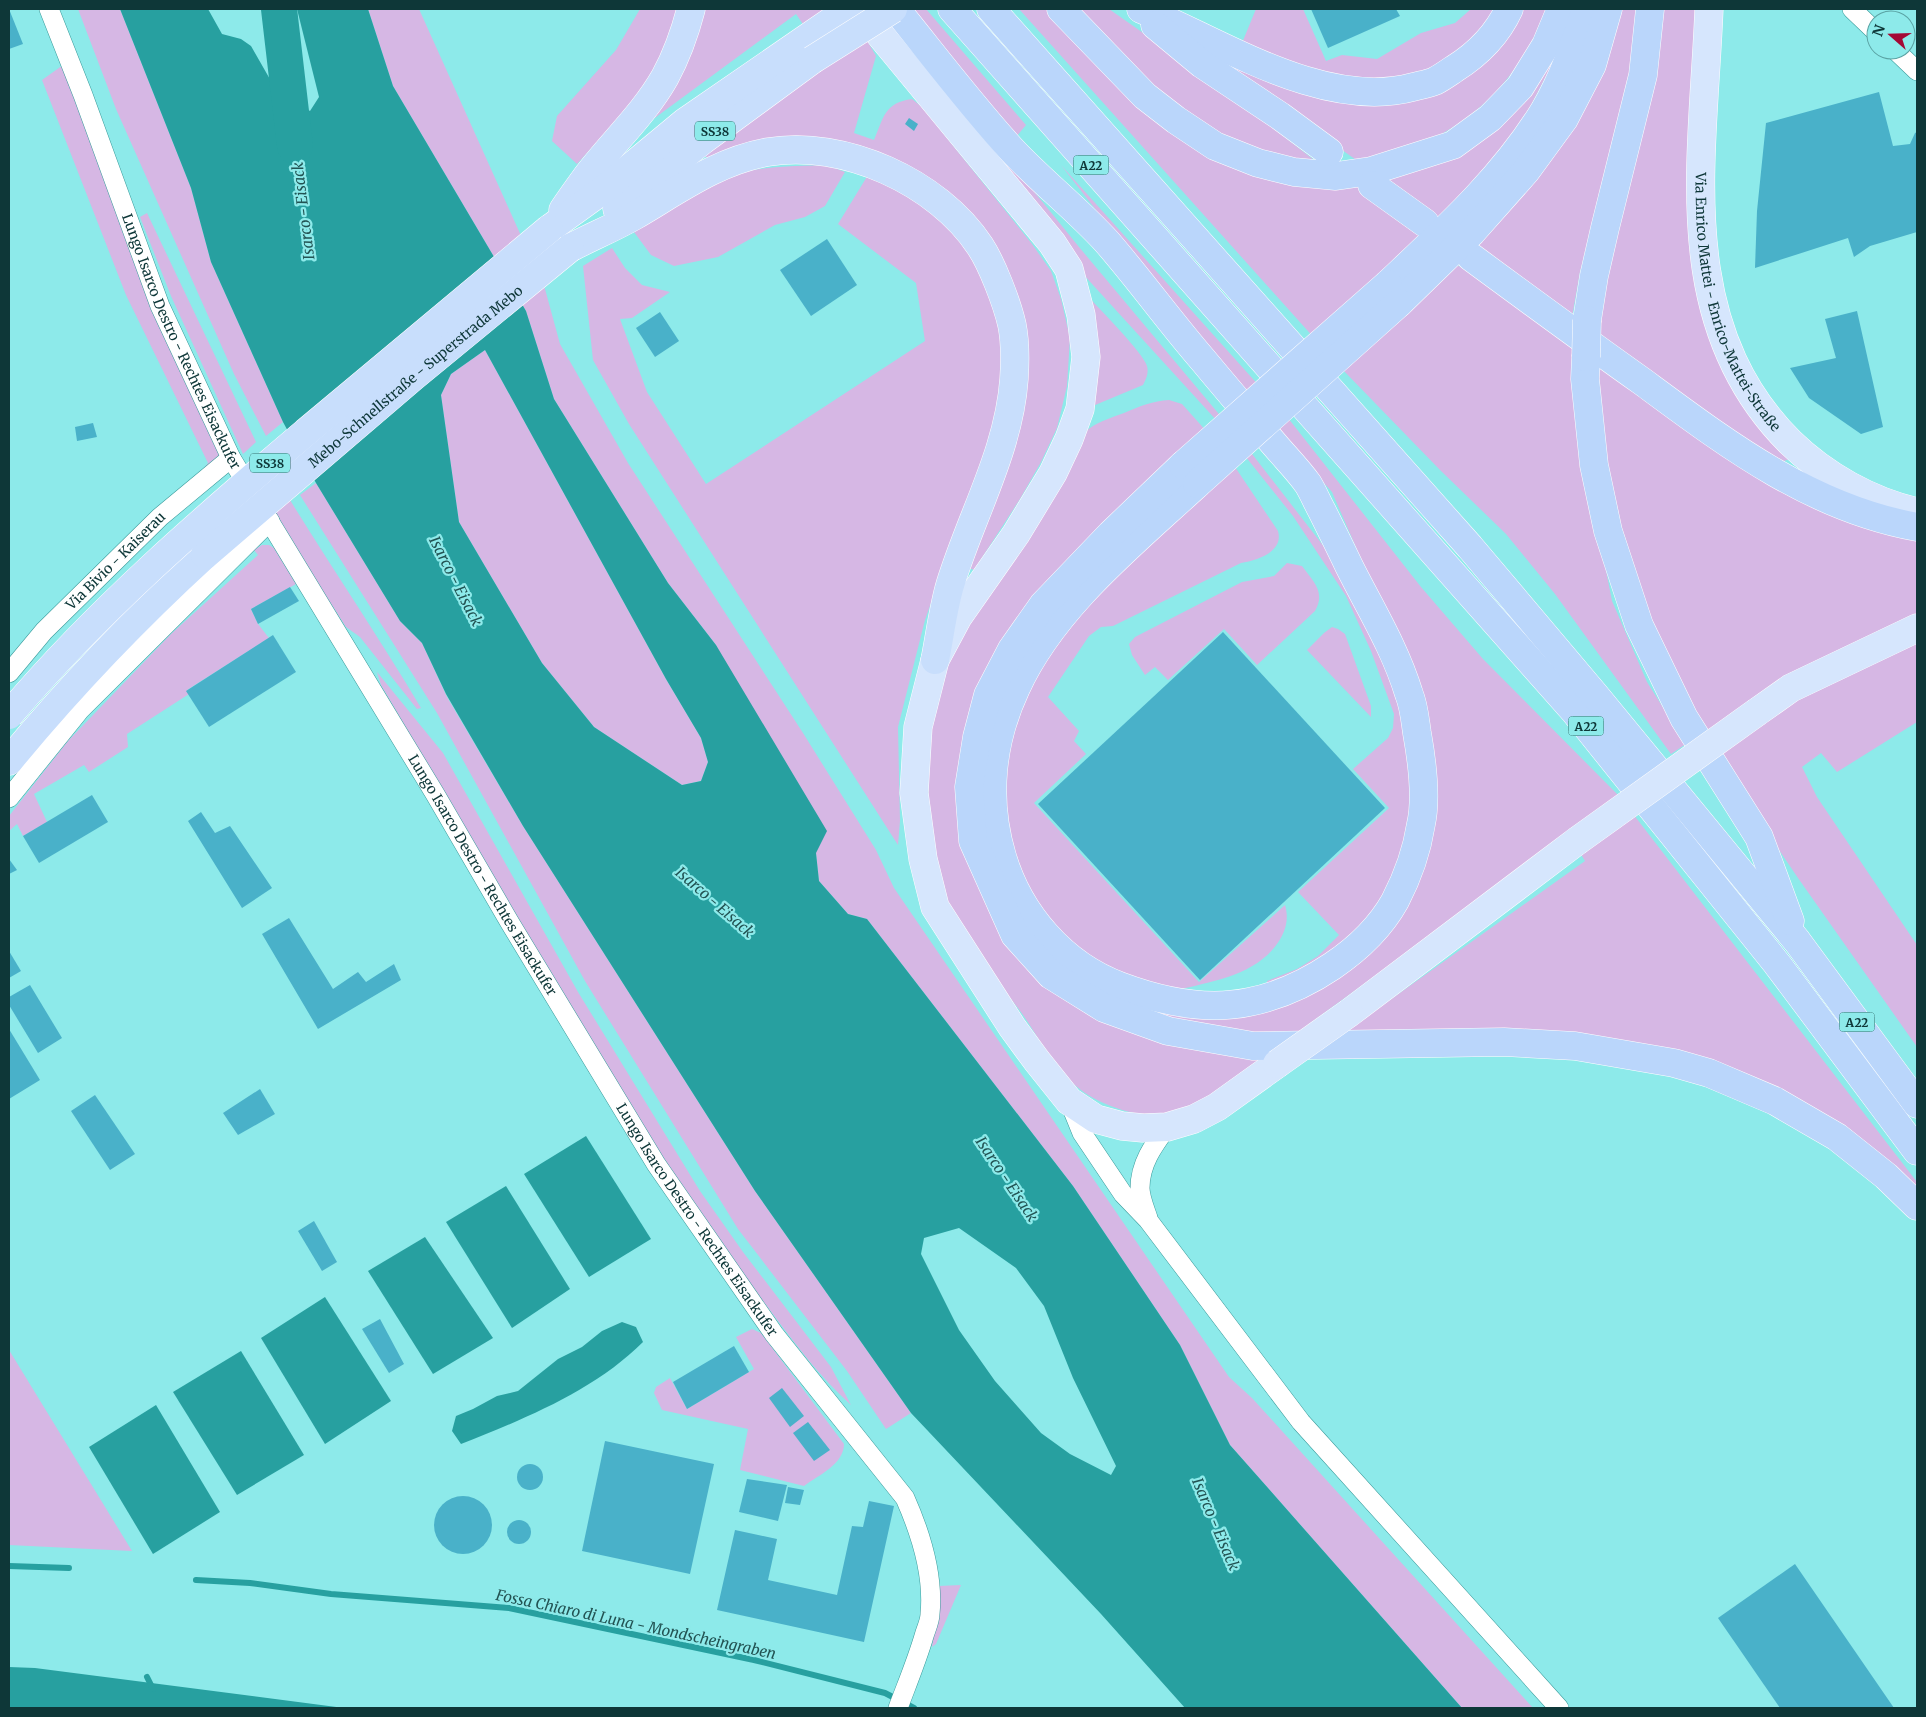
<svg xmlns="http://www.w3.org/2000/svg" width="1926" height="1717" font-family="Merriweather,serif">
  <style>
    .green { fill: #d6b7e4; fill-rule: evenodd }
    .water { fill: #27a0a0; fill-rule: evenodd }
    .lines { fill: none; stroke-linecap: round; stroke-linejoin: round }
    .stream { stroke: #27a0a0; stroke-width: 6 }
    .river { stroke: #27a0a0; stroke-width: 36 }
    .building { fill: #49b1c9 }
    .minor-casing { stroke: #3a9b9b; stroke-width: 20 }
    .primary-casing { stroke: #fff; stroke-width: 29 }
    .trunk-casing { stroke: #fff; stroke-width: 29 }
    .motorway-casing { stroke: #fff; stroke-width: 29 }
    .minor { stroke: #fff; stroke-width: 19 }
    .primary { stroke: #d6e6fd; stroke-width: 28 }
    .trunk { stroke: #c8defc; stroke-width: 28 }
    .motorway { stroke: #bad6fb; stroke-width: 28 }
    .primary-bridge-casing { stroke: #fff; stroke-width: 29; stroke-linecap: butt }
    .trunk-bridge-casing { stroke: #fff; stroke-width: 29; stroke-linecap: butt }
    .motorway-bridge-casing { stroke: #fff; stroke-width: 29; stroke-linecap: butt }
    .primary-bridge { stroke: #d6e6fd; stroke-width: 28 }
    .trunk-bridge { stroke: #c8defc; stroke-width: 28 }
    .motorway-bridge { stroke: #bad6fb; stroke-width: 28 }
    .labels { text-anchor: middle; dominant-baseline: central; stroke-width: 4.5; stroke-linejoin: round; paint-order: stroke }
    .shield { fill: #8deaea; stroke: #346d6d; stroke-width: 1 }
    .shield-label { font-size: 12px; font-weight: bold; fill: #0e3738 }
    .street-label { font-size: 14px; fill: #0e3738; stroke: #8deaea }
    .water-label { font-size: 15px; font-style: italic; fill: #225353; stroke: #8deaea }
  </style>
  <rect width="100%" height="100%" fill="#8deaea"/>
  <g class="green">
    <polygon points="78,9 120,9 191,188 211,262 283,422 266,436 234,374 116,109"/>
    <polygon points="368,9 419,9 545,289 560,344 628,463 803,733 876,850 894,888 1229,1377 1252,1398 1533,1708 1462,1708 1230,1445 1180,1345 1073,1186 867,919 848,914 819,881 816,853 716,645 668,583 554,399 526,311 393,86"/>
    <polygon points="640,9 682,9 664,58 640,94 577,164 552,141 557,116 616,50"/>
    <path d="M699,9H842L868,42L876,56L854,133L874,140C884,117 884,103 912,99L922,107L1032,244L1051,271L1061,299L1070,338L1067,386L1057,428L1041,462L1020,499L974,570L967,567L1008,443L1002,274L895,165L711,159L702,155L830,64L796,14L652,120Z"/>
    <polygon points="866,9 886,9 1079,247 1249,450 1339,566 1406,714 1413,800 1407,838 1383,897 1362,927 1343,947 1267,988 1267,981 1297,969 1318,956 1339,935 1298,892 1389,808 1353,769 1388,738 1393,728 1394,714 1371,651 1346,596 1293,516 1218,422 1072,262"/>
    <polygon points="907,9 926,9 1026,125 1016,137"/>
    <polygon points="1019,9 1052,9 1156,118 1360,183 1456,264 1576,345 1585,462 1612,601 1647,682 1686,744 1671,754 1555,594 1506,534 1440,470 1342,369"/>
    <polygon points="1076,9 1109,9 1216,84 1318,163 1259,154 1181,114"/>
    <path d="M1256,9H1303L1326,61L1342,55L1377,59L1421,33L1455,23L1471,9H1494C1485,23 1475,40 1461,51C1422,81 1364,86 1317,72C1292,65 1267,53 1242,43Z"/>
    <path d="M1514,9H1547C1523,68 1487,113 1428,141C1419,145 1410,151 1400,154C1387,158 1373,159 1359,162L1224,66V62L1405,97Z"/>
    <polygon points="1613,9 1639,9 1634,62 1580,272 1572,317 1472,246"/>
    <polygon points="1657,9 1699,9 1693,233 1789,459 1782,462 1730,434 1599,336 1602,306"/>
    <polygon points="1559,37 1555,59 1530,107 1488,169 1439,221 1381,178 1426,166"/>
    <polygon points="63,65 222,456 199,474 208,463 126,295 42,80"/>
    <path d="M827,165L845,172L825,206L805,217L775,225L718,257L674,266L651,255L634,232C666,212 698,185 735,174C764,166 797,166 827,165Z"/>
    <path d="M1061,165L1288,418L1421,587L1483,659L1620,797L1917,1182V1191L1881,1159L1599,1037L1564,1031L1345,1032L1288,1038L1179,1023L1118,1003L1178,1013L1353,961L1430,812L1381,605L1332,492L1207,353ZM1569,835L1585,861L1359,1022L1309,1024Z"/>
    <polygon points="868,175 892,183 947,224 969,251 983,281 997,316 1003,358 1000,395 987,445 925,620 898,727 900,821 898,845 629,424 593,360 583,266 612,248 625,268 642,285 670,292 632,318 620,319 647,392 706,484 925,341 916,283 838,224"/>
    <polygon points="147,213 256,442 243,454 171,296 140,217"/>
    <path d="M1085,293C1097,307 1143,352 1147,366C1149,373 1146,379 1143,385L1088,408Z"/>
    <polygon points="485,350 666,679 701,738 708,762 701,781 682,785 594,727 542,663 459,522 441,395 451,374"/>
    <polygon points="1598,364 1672,413 1917,524 1917,614 1788,675 1743,705 1757,725 1820,685 1917,638 1917,722 1837,772 1821,753 1802,767 1817,797 1917,945 1917,1047 1798,878 1719,761 1633,588 1601,436"/>
    <path d="M1169,400L1182,404L1208,433L1233,464L1278,531C1284,552 1257,560 1241,563L1113,626L1101,627L1089,636L1048,697L1079,731L1074,741L1086,754L1034,803L1199,982L1285,905C1289,918 1286,930 1279,941C1257,975 1213,981 1177,990C1150,996 1092,970 1071,952C1066,948 1063,943 1059,939C1051,931 1042,923 1036,914C1026,900 1019,884 1013,868C1008,856 1003,844 1000,832C984,751 1032,661 1083,601C1093,589 1105,578 1116,568C1150,535 1186,504 1222,473L1199,441C1154,479 1111,518 1071,561C1047,586 1024,612 1006,641C976,692 955,752 959,812C960,830 970,855 977,872C983,887 989,903 996,918C1013,951 1057,996 1091,1011C1127,1028 1167,1040 1206,1047C1228,1051 1251,1050 1274,1052C1242,1076 1206,1112 1166,1115C1139,1118 1102,1106 1081,1090C1055,1071 1041,1041 1023,1015C997,979 955,933 943,891C928,842 926,790 930,739C938,656 984,598 1024,529C1039,502 1066,444 1090,428C1100,421 1113,417 1124,413C1140,406 1153,401 1169,400Z"/>
    <polygon points="316,483 400,621 422,643 447,697 523,826 755,1191 911,1413 886,1429 847,1371 738,1229 585,981 437,713 300,495"/>
    <path d="M290,500C333,570 379,637 421,708L417,709L360,637L346,627L319,585L275,512Z"/>
    <polygon points="262,545 269,545 274,548 296,584 251,609 258,624 269,638 187,690 189,694 127,734 128,747 89,772 84,765 34,794 47,822 23,836 17,824 9,831 9,816 68,741 171,634 258,555 254,550"/>
    <path d="M1287,563L1302,566C1313,581 1326,592 1315,611L1257,665L1224,629L1168,680L1155,667L1145,675L1132,655L1129,644L1135,637L1242,582L1274,576Z"/>
    <polygon points="1332,627 1338,629 1345,634 1371,706 1371,717 1307,650 1324,633"/>
    <path d="M377,672L443,753L578,992L700,1191L743,1252L831,1367L851,1405C821,1378 796,1345 772,1313C730,1258 691,1201 654,1143C559,992 471,838 381,685Z"/>
    <path d="M752,1329L761,1333L844,1444C844,1464 819,1475 804,1486L740,1470L748,1429L662,1410L654,1393L656,1387L670,1378L687,1409L754,1369L736,1337Z"/>
    <polygon points="9,1350 132,1551 9,1545"/>
    <polygon points="961,1585 936,1644 932,1647 937,1611 938,1586"/>
  </g>
  <g class="water">
    <path d="M120,9H208L222,34L241,39L251,46L275,88L310,111L319,97L297,9H368L393,86L526,311L554,399L668,583L716,645L827,831L816,853L819,881L848,914L867,919L1073,1186L1180,1345L1230,1445L1462,1708H1185L1101,1614L911,1413L755,1191L523,826L446,694L422,643L400,621L316,483L283,422L211,262L191,188ZM485,350L666,679L701,738L708,762L701,781L682,785L594,727L542,663L459,522L441,395L451,374ZM959,1228L1016,1268L1044,1306L1073,1378L1116,1466L1111,1475L1070,1454L1041,1433L995,1381L959,1330L921,1254L924,1238Z"/>
    <polygon points="586,1136 651,1239 589,1277 524,1174"/>
    <polygon points="506,1186 570,1289 512,1328 446,1222"/>
    <polygon points="425,1237 493,1338 433,1374 368,1271"/>
    <polygon points="325,1297 391,1401 325,1444 261,1338"/>
    <path d="M622,1322L636,1327L643,1342C594,1391 524,1419 461,1444L452,1431L456,1416L473,1409L497,1396L518,1391L558,1359L582,1347L602,1331Z"/>
    <polygon points="241,1351 304,1455 237,1495 173,1392"/>
    <polygon points="156,1405 220,1512 153,1554 89,1447"/>
    <polygon points="9,1667 35,1668 344,1708 9,1708"/>
  </g>
  <g class="lines">
    <g class="stream">
      <polyline points="9,1566 69,1568"/>
      <polyline points="196,1580 250,1583 331,1594 509,1608 754,1660 885,1693 914,1708"/>
      <polyline points="147,1677 153,1689"/>
    </g>
    <polyline class="river" points="279,9 295,146"/>
  </g>
  <g class="building">
    <polygon points="9,9 23,44 9,49"/>
    <polygon points="1311,9 1396,9 1400,16 1328,48"/>
    <polygon points="1879,92 1893,146 1910,144 1915,133 1917,132 1917,232 1870,246 1854,257 1848,238 1755,268 1757,211 1766,123"/>
    <polygon points="909,118 918,124 914,131 905,124"/>
    <polygon points="827,239 857,285 811,316 780,270"/>
    <polygon points="1857,311 1883,427 1861,434 1809,398 1790,368 1836,358 1825,319"/>
    <polygon points="660,312 679,341 655,357 636,328"/>
    <polygon points="93,423 97,437 77,441 75,427"/>
    <polygon points="290,587 299,601 258,624 251,609"/>
    <polygon points="1223,632 1385,808 1200,980 1038,804"/>
    <polygon points="273,635 296,672 209,727 186,691"/>
    <polygon points="92,795 108,822 39,863 23,836"/>
    <polygon points="201,812 215,833 230,826 272,888 242,908 188,821"/>
    <polygon points="9,859 17,870 9,874"/>
    <polygon points="289,918 333,989 358,972 366,982 394,964 401,980 318,1029 262,934"/>
    <polygon points="9,951 21,971 9,978"/>
    <polygon points="30,985 62,1038 38,1053 9,1005 9,997"/>
    <polygon points="9,1029 40,1080 9,1099"/>
    <polygon points="260,1089 275,1114 238,1135 223,1113"/>
    <polygon points="95,1095 135,1154 110,1170 71,1111"/>
    <polygon points="314,1221 337,1262 322,1271 298,1231"/>
    <polygon points="380,1319 404,1364 389,1373 362,1329"/>
    <polygon points="734,1346 749,1372 687,1409 673,1382"/>
    <polygon points="782,1388 804,1416 790,1427 769,1398"/>
    <polygon points="808,1422 830,1450 814,1461 793,1433"/>
    <polygon points="605,1441 714,1464 690,1574 582,1551"/>
    <circle cx="530" cy="1477" r="13"/>
    <polygon points="747,1479 787,1485 778,1521 739,1512"/>
    <polygon points="788,1487 804,1490 800,1505 785,1503"/>
    <circle cx="463" cy="1525" r="29"/>
    <polygon points="869,1501 894,1506 864,1642 717,1610 735,1530 777,1539 768,1580 837,1595 852,1526 863,1527"/>
    <circle cx="519" cy="1532" r="12"/>
    <polygon points="1795,1564 1894,1708 1780,1708 1718,1618"/>
  </g>
  <g class="lines">
    <defs>
      <g id="minor">
        <path id="s1" d="M49,9L83,95L160,306L231,458L435,794L510,923L656,1164L774,1334L905,1498C921,1534 934,1574 930,1614C930,1621 926,1629 924,1636C917,1660 907,1684 898,1708"/>
        <polyline points="1852,9 1876,32"/>
        <polyline points="1895,50 1917,71"/>
        <path id="s2" d="M9,673L44,631L160,517L231,458"/>
        <polyline points="9,798 80,710 270,521"/>
        <polyline points="1069,1101 1082,1133 1123,1194 1148,1220 1301,1422 1559,1708"/>
        <path d="M1148,1218C1145,1209 1140,1197 1140,1188C1140,1164 1153,1146 1167,1127"/>
      </g>
      <g id="primary">
        <polyline points="859,9 1052,243 1069,269 1081,315 1086,357 1080,409 1069,439 1053,473 1016,534 958,617 935,660 918,727 914,793 923,859 935,907 1012,1027 1037,1061 1069,1101 1096,1119 1122,1126 1143,1128 1167,1127 1194,1119 1217,1107 1277,1064"/>
        <path id="s3" d="M1709,9C1703,160 1671,323 1790,442C1825,476 1870,501 1917,512"/>
        <polyline points="1757,712 1791,688 1917,628"/>
        <polyline points="1349,1013 1577,841"/>
      </g>
      <g id="trunk">
        <polyline points="617,209 703,140 812,60"/>
        <path d="M563,210C571,198 579,187 587,176C613,142 644,114 665,77C677,55 685,32 691,9"/>
        <polyline points="549,229 603,190 685,122 849,9"/>
        <path d="M570,248C591,237 613,228 634,216C677,191 717,161 768,152C843,139 938,182 980,246C992,264 1007,303 1012,325C1015,340 1015,364 1014,379C1009,451 971,516 950,585C943,609 940,635 935,660"/>
        <path d="M9,761C70,687 134,620 205,555"/>
      </g>
      <g id="motorway">
        <path d="M896,9C934,56 971,105 1012,150C1042,182 1077,209 1107,242C1140,280 1170,322 1203,360C1227,389 1251,417 1275,445C1286,458 1298,470 1308,484C1313,492 1317,502 1322,511C1331,529 1340,547 1349,566C1370,608 1395,648 1409,694C1414,706 1415,720 1417,733C1422,761 1427,797 1421,824C1417,850 1407,878 1395,901C1367,951 1304,991 1249,1002C1206,1011 1160,1001 1120,986C1063,965 1019,914 1002,856C985,799 991,741 1016,688C1053,607 1132,544 1197,484"/>
        <polyline points="952,9 1575,712 1777,964 1917,1151"/>
        <polyline points="991,9 1470,547 1595,695 1797,941 1917,1104"/>
        <polyline points="1061,9 1145,96 1176,120 1215,146 1258,163 1294,172 1336,176 1371,171 1453,145 1490,118 1520,87 1546,45 1561,9"/>
        <path d="M1141,9C1221,42 1324,111 1413,87C1420,85 1428,84 1435,81C1441,78 1448,73 1454,69C1478,54 1497,35 1509,9"/>
        <polyline points="1155,25 1202,64 1280,116 1329,152"/>
        <polyline points="1372,185 1425,223"/>
        <path d="M1471,257C1528,299 1585,341 1643,382C1727,444 1811,508 1917,527"/>
        <path d="M1388,284C1444,231 1503,178 1544,111C1563,79 1575,44 1586,9"/>
        <polyline points="1399,303 1472,232 1526,171 1564,119 1592,65 1608,9"/>
        <polyline points="1587,320 1594,276 1605,228 1643,75 1650,9"/>
        <polyline points="1586,357 1585,379 1594,465 1608,531 1639,625 1684,718 1759,837 1790,921"/>
        <polyline points="1183,465 1111,534 1043,605 1012,649 988,695 977,737 969,787 973,841 1015,935 1051,975 1104,1008 1168,1031 1253,1046 1504,1042 1575,1046 1674,1063 1709,1073 1775,1101 1837,1137 1886,1176 1917,1206"/>
      </g>
    </defs>
    <use href="#minor" class="minor-casing"/>
    <use href="#primary" class="primary-casing"/>
    <use href="#trunk" class="trunk-casing"/>
    <use href="#motorway" class="motorway-casing"/>
    <use href="#minor" class="minor"/>
    <use href="#primary" class="primary"/>
    <use href="#trunk" class="trunk"/>
    <use href="#motorway" class="motorway"/>
    <defs>
      <g id="primary-bridge">
        <polyline points="1577,841 1757,712"/>
        <polyline points="1277,1064 1349,1013"/>
      </g>
      <g id="trunk-bridge">
        <polyline points="812,60 893,9"/>
        <path id="s4" d="M205,555L413,377L570,248"/>
        <path d="M9,715C98,610 201,521 306,432C387,364 468,296 549,229"/>
      </g>
      <g id="motorway-bridge">
        <polyline points="1586,357 1587,320"/>
        <polyline points="1183,465 1388,284"/>
        <polyline points="1197,484 1399,303"/>
      </g>
    </defs>
    <use href="#primary-bridge" class="primary-bridge-casing"/>
    <use href="#trunk-bridge" class="trunk-bridge-casing"/>
    <use href="#motorway-bridge" class="motorway-bridge-casing"/>
    <use href="#primary-bridge" class="primary-bridge"/>
    <use href="#trunk-bridge" class="trunk-bridge"/>
    <use href="#motorway-bridge" class="motorway-bridge"/>
  </g>
  <g class="labels">
    <g class="shield">
      <rect x="695" y="121.5" width="40" height="19" rx="4"/>
      <rect x="1073.5" y="155.5" width="35" height="19" rx="4"/>
      <rect x="250" y="453.5" width="40" height="19" rx="4"/>
      <rect x="1568.5" y="716.5" width="35" height="19" rx="4"/>
      <rect x="1839.5" y="1012.5" width="35" height="19" rx="4"/>
    </g>
    <g class="shield-label">
      <text x="715" y="131">SS38</text>
      <text x="1091" y="165">A22</text>
      <text x="270" y="463">SS38</text>
      <text x="1586" y="726">A22</text>
      <text x="1857" y="1022">A22</text>
    </g>
    <g class="street-label">
      <text stroke="none"><textPath href="#s3" startOffset="301">Via Enrico Mattei - Enrico-Mattei-Straße</textPath></text>
      <text stroke="none"><textPath href="#s1" startOffset="358">Lungo Isarco Destro - Rechtes Eisackufer</textPath></text>
      <text stroke="none"><textPath href="#s4" startOffset="276">Mebo-Schnellstraße - Superstrada Mebo</textPath></text>
      <text stroke="none"><textPath href="#s2" startOffset="155">Via Bivio - Kaiserau</textPath></text>
      <text stroke="none"><textPath href="#s1" startOffset="972">Lungo Isarco Destro - Rechtes Eisackufer</textPath></text>
      <text stroke="none"><textPath href="#s1" startOffset="1378">Lungo Isarco Destro - Rechtes Eisackufer</textPath></text>
    </g>
    <g class="water-label">
      <text transform="translate(303 211) rotate(-97)">Isarco - Eisack</text>
      <text transform="translate(456 581) rotate(63)">Isarco - Eisack</text>
      <text transform="translate(715 902) rotate(41)">Isarco - Eisack</text>
      <text transform="translate(1007 1179) rotate(56)">Isarco - Eisack</text>
      <text transform="translate(1216 1524) rotate(67)">Isarco - Eisack</text>
      <text transform="translate(636 1624) rotate(12)">Fossa Chiaro di Luna - Mondscheingraben</text>
    </g>
  </g>
  <rect width="1926" height="1717" fill="none" stroke="#0e3738" stroke-width="20"/>
  <g transform="translate(1891 35) rotate(290)"><circle r="24" fill="#8deaea" stroke="#5aa2a3"/>
  <path d="M0-4L9 19L0 12L-9 19Z" fill="#a40835"/>
  <text y="-8" font-size="14" font-weight="bold" text-anchor="middle" fill="#0e3738">N</text>
  </g>
</svg>
